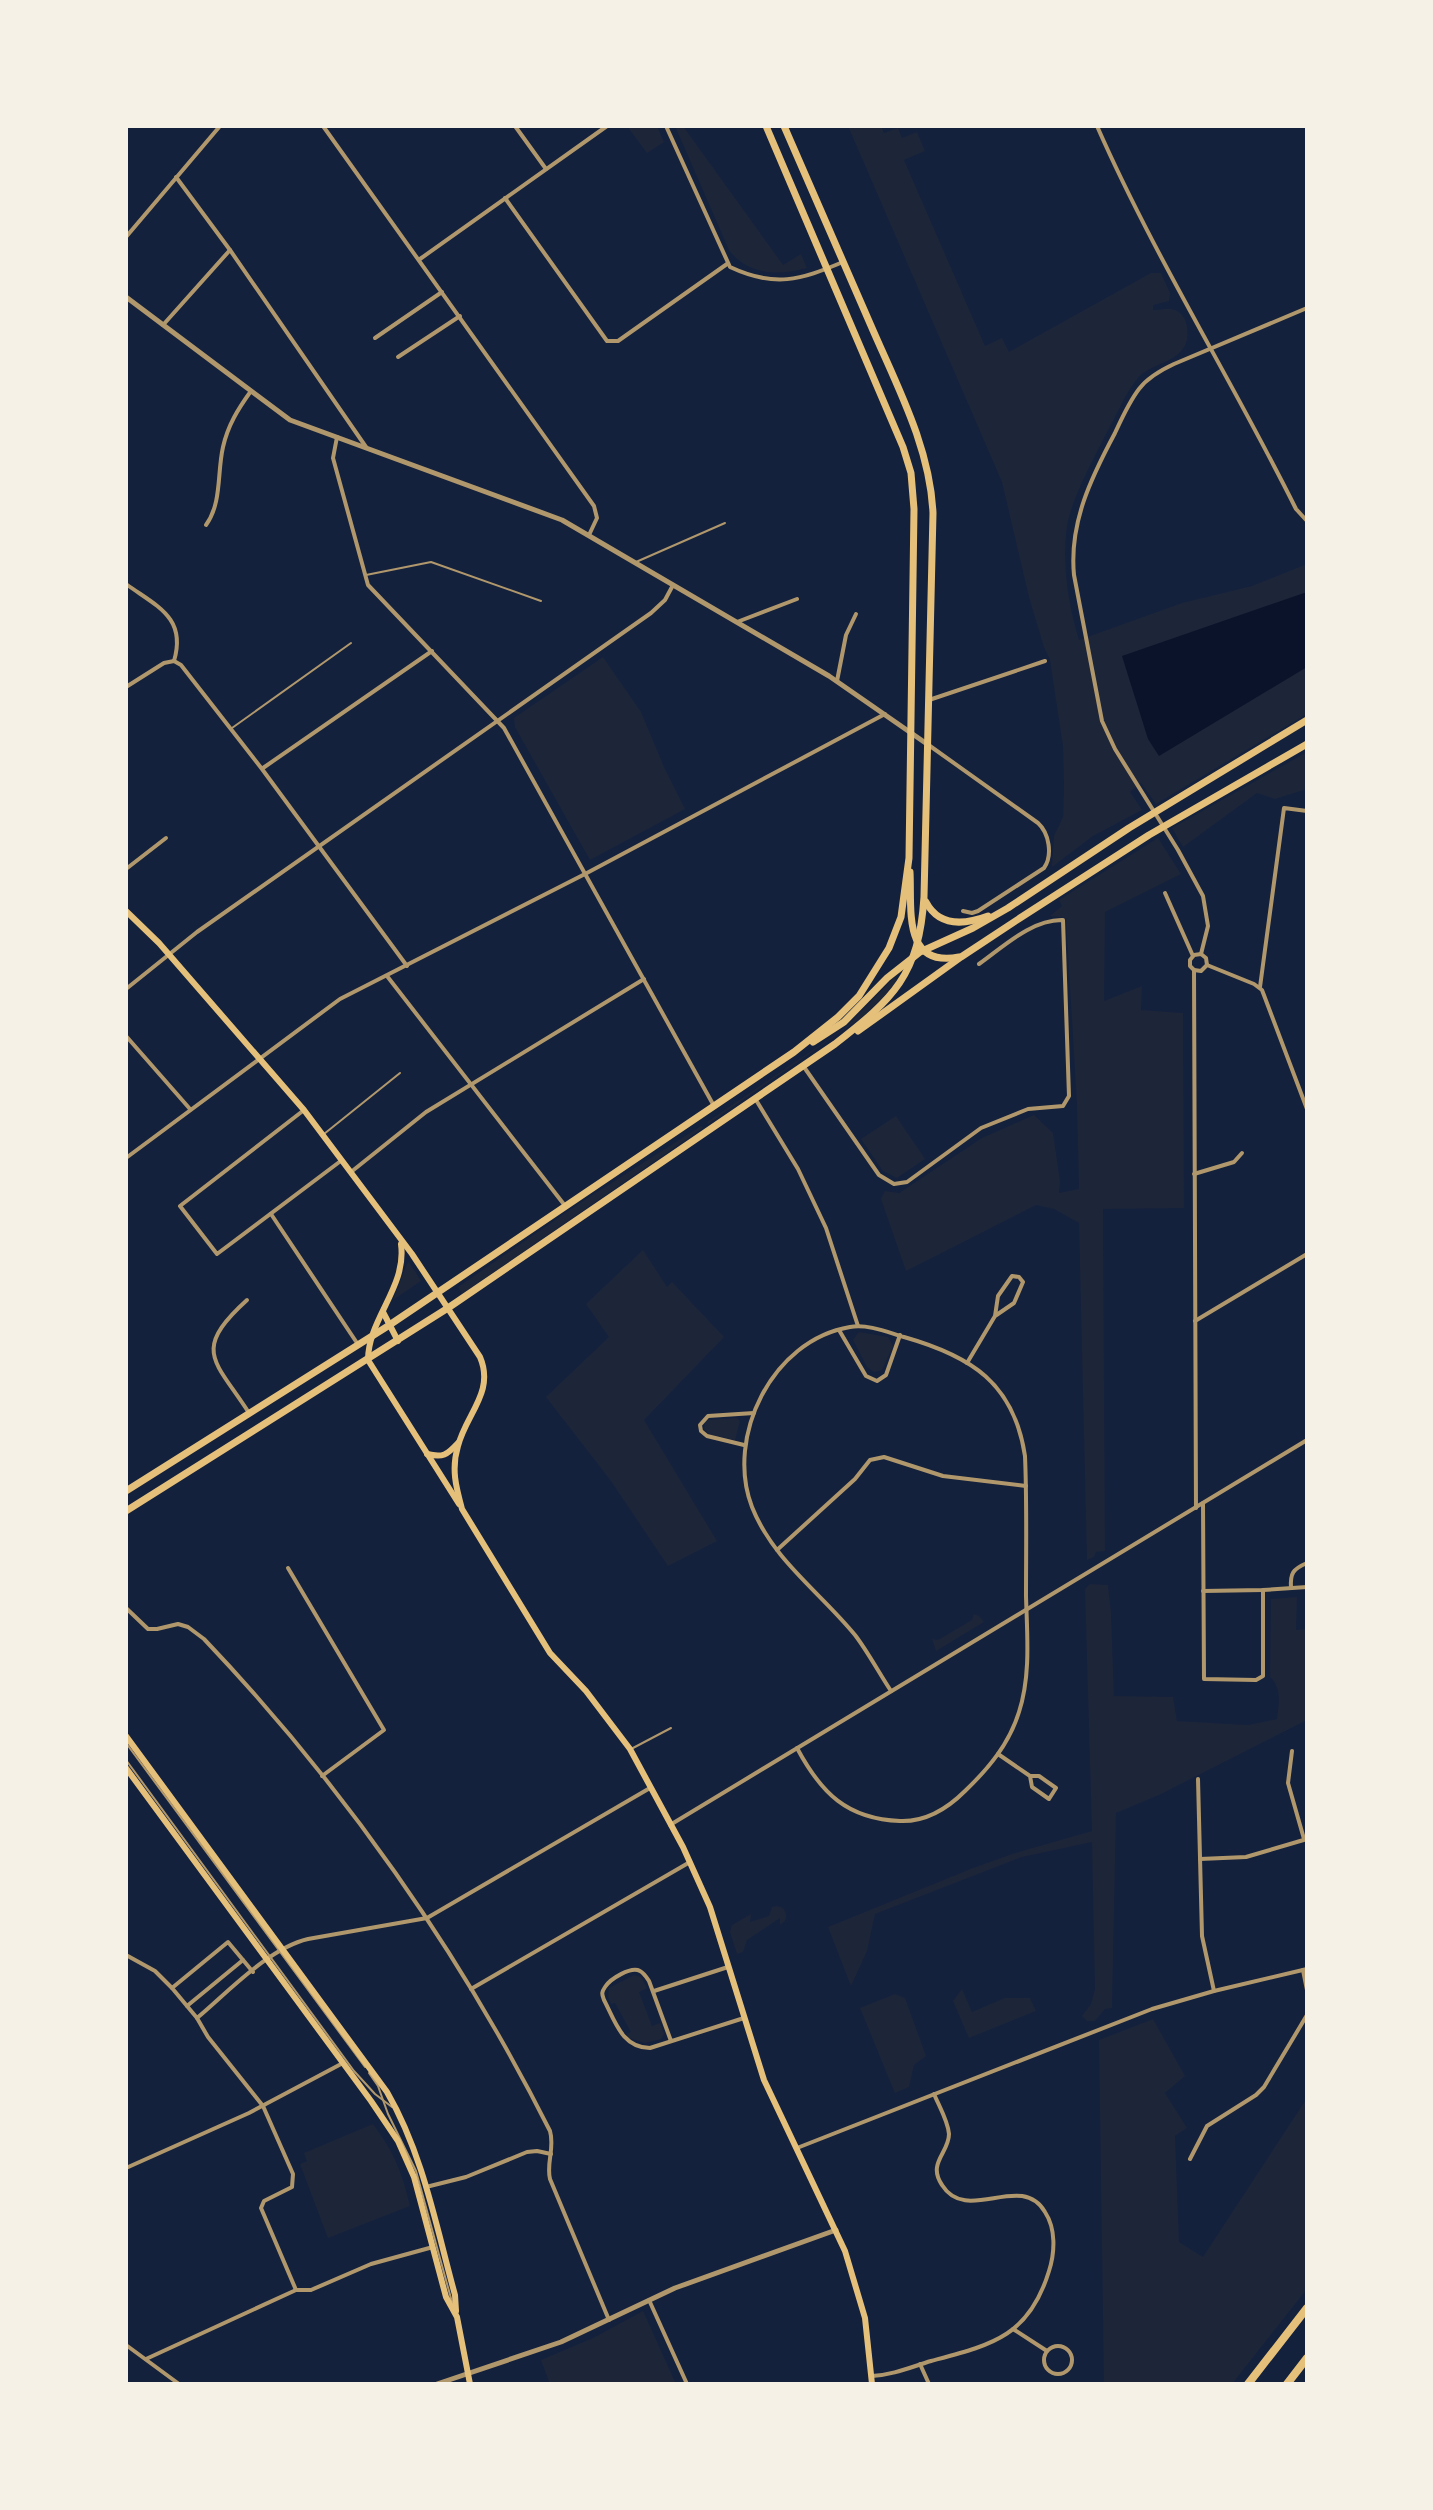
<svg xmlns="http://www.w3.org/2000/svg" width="1433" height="2510" font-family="Arial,sans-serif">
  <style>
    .green { fill: #1d2539 }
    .water { fill: #0b132b }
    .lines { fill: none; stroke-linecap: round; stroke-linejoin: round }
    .service { stroke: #b1986c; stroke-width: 2 }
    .minor { stroke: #b1986c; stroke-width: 4 }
    .tertiary { stroke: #b1986c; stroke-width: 5 }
    .secondary { stroke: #e5c07b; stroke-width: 6 }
    .primary { stroke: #e5c07b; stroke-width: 7 }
    .motorway { stroke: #e5c07b; stroke-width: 8 }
  </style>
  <rect width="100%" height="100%" fill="#14213d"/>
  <g class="green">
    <polygon points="627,126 657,126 664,142 647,153"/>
    <path d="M675,126H683L783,265L801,254L807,268C779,276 747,275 729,250Z"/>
    <path d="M848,126H881L884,133L898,128L902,138L917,132L925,151L904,160L985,346L1002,338L1009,352L1151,273H1161L1170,293L1169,301L1153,305V310C1159,310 1166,308 1171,309C1187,311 1190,331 1186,343C1179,363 1151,363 1138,378C1124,395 1116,417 1105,436C1092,462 1072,498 1067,526C1062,563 1068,604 1079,640L1182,603L1252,586L1307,564V714L1156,804L1141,783L1130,792L1142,810L1093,836L1052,867L1054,836L1063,817L1064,790L1063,746L1050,660L1044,647L1029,597L1002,482Z"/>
    <polygon points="603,657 641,712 664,767 685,809 590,860 515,727 514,718"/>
    <polygon points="1307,752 1307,789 1275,799 1257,793 1183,847 1172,828"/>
    <polygon points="1158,838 1181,874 1105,912 1104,1001 1142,986 1141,1010 1183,1013 1184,1208 1103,1209 1105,1551 1096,1552 1094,1557 1087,1560 1079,1223 1054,1209 1036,1205 906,1271 881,1199 885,1191 899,1193 982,1138 1034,1115 1053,1133 1060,1181 1059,1193 1079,1189 1077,1104 1066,918 1050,916 1062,906 1059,900"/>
    <polygon points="894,978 897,980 882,999 861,1018 708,1124 707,1122 845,1028"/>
    <polygon points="896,1116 925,1159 897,1178 883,1171 861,1139"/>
    <polygon points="701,1126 703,1128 462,1294 458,1287 580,1203"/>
    <polygon points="643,1250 667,1287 672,1282 724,1337 644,1420 717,1541 668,1566 611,1481 546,1397 609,1337 586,1304"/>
    <polygon points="409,1262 421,1281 393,1300 407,1264"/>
    <polygon points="859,1332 888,1337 893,1346 882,1370 874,1372 867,1367 853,1340"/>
    <polygon points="737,1418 740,1421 735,1440 711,1435 704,1429 705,1422 709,1420"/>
    <path d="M1090,1584L1108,1585L1111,1613L1114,1696L1173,1697L1177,1721L1248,1725L1277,1719C1279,1702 1282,1689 1270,1677L1271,1599L1297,1597L1296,1630L1307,1629V1720L1159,1795L1116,1813L1112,2008L1105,2009L1095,2021H1087L1082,2016L1091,2004L1095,1989L1092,1842L1022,1857L875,1914L867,1951L851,1986L828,1927L973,1868L1012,1854L1092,1831L1085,1589Z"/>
    <polygon points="974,1614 979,1616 984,1622 936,1651 932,1639 938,1640 972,1620"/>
    <path d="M777,1906C785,1907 788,1914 785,1921L780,1925V1918L747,1940L743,1952L737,1954L730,1932L732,1925L751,1914L750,1922L769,1916L772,1907Z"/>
    <polygon points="634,1975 641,1977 647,1988 639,1992 652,2026 660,2023 664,2034 661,2039 645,2043 629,2038 627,2034 631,2032 615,2003 611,2004 608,1997 609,1988"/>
    <polygon points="962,1989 972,2012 1005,1998 1030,1998 1036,2011 969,2038 953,2001"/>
    <polygon points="895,1994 905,1998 926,2056 914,2065 909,2087 895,2093 860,2008"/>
    <polygon points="1153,2019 1185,2076 1165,2093 1187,2128 1175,2136 1179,2242 1203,2257 1307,2098 1307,2289 1232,2384 1104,2384 1099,2040"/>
    <path d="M373,2124C394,2152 402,2172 410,2206L328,2238L300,2164L307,2161L304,2153Z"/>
    <polygon points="643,2311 676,2384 550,2384 541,2360 593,2338"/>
  </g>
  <polygon class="water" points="1307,592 1307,667 1159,756 1148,739 1122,656"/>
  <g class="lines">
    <g class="service">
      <polyline points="636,562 725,523"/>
      <polyline points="366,575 431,562 541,601"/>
      <polyline points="232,728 351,643"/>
      <polyline points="324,1134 400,1073"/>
      <polyline points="126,1743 365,2067"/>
      <polyline points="633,1748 671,1728"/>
      <polyline points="126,1760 354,2071 375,2094 392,2107"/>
      <polyline points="369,2073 378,2086 388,2114 416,2171 452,2302"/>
    </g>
    <g class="minor">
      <polyline points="323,126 594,506 597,518 589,535"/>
      <polyline points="515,126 546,169"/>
      <path d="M666,126L730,267C775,288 800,280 843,262"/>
      <path d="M1097,126C1155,258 1232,380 1296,509L1307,521"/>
      <polyline points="176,177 230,250 366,447"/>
      <polyline points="505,198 607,341 618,341 727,264"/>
      <polyline points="126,237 220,126"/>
      <polyline points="420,259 607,126"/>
      <polyline points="163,325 230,250"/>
      <polyline points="375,338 442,292"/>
      <polyline points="398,357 460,316"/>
      <polyline points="337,437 333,458 368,585 504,728 714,1106"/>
      <path d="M206,525C222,503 217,473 223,447C228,425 238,409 251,391"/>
      <path d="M126,584C156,606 187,617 174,661"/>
      <polyline points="737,622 797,599"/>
      <polyline points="174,661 181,665 262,769 407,966"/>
      <polyline points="837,681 846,635 856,614"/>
      <polyline points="126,687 164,663 174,661"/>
      <polyline points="929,700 1045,661"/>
      <path d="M930,746L1038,823C1049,833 1053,855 1044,868L978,911L972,913L963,911"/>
      <polyline points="263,768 432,651"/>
      <polyline points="126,869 166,838"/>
      <polyline points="1165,893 1193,956"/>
      <path d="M1201,954L1208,926L1203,896L1178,850L1115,749L1102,721L1074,575C1069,523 1091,478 1115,433C1122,418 1129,402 1139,389C1148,377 1161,370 1174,364L1307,308"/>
      <polyline points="1207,965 1254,984 1262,990 1307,1109"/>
      <polyline points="1194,970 1201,971 1207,965"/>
      <polyline points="387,976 566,1207"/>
      <polyline points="1260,987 1284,808 1307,811"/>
      <polyline points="126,989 197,932 651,613 665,600 673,585"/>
      <polyline points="126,1036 190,1109"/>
      <path d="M804,1067L879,1175L894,1184L907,1182L981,1128L1028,1109L1063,1106L1069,1096L1063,920C1032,919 1003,947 979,964"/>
      <polyline points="756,1100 798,1169 826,1228 858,1326"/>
      <polyline points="304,1110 180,1206 217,1254 342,1160"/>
      <polyline points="126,1158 340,999 585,874 885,714"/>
      <polyline points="351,1172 426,1112 644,979"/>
      <polyline points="1194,1174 1234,1162 1242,1153"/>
      <polyline points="271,1214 357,1343"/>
      <path d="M247,1300C191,1351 215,1360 249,1413"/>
      <polyline points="1195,1321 1307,1254"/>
      <polyline points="839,1330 866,1376 877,1381 886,1375 900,1335"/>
      <polyline points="967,1363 995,1316 1014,1303 1023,1282 1019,1277 1012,1276 998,1296 995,1316"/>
      <polyline points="744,1445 707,1436 701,1431 700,1425 708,1416 754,1413"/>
      <polyline points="1203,1503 1204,1679 1256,1680 1263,1676 1263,1590"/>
      <polyline points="1196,1508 1194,970 1190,966 1190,960 1194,955 1201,954 1206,958 1207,965"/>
      <polyline points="777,1550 855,1479 870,1460 884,1457 943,1476 1026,1486"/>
      <polyline points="288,1568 384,1730 322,1776"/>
      <path d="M1291,1588C1290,1573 1293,1569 1307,1563"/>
      <polyline points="1203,1591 1263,1590 1307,1587"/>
      <path d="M126,1608L148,1629H157L178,1624L188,1627L204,1639C342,1784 460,1952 550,2131C555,2148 546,2163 550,2179L609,2320"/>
      <path d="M797,1748C821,1793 847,1819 900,1821C925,1822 947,1809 965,1791C989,1768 1009,1744 1019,1712C1031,1675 1027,1634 1026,1596C1026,1549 1027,1502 1025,1456C1014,1383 971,1356 904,1337C887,1332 868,1324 850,1327C772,1340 725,1437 752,1507C773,1560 820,1592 855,1635C868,1652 879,1673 891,1691"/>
      <polyline points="1292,1751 1288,1783 1304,1839"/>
      <polyline points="998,1754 1030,1776 1032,1787 1049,1799 1056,1788 1039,1776 1030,1776"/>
      <polyline points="1198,1779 1202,1936 1214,1991"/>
      <polyline points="670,1825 1307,1440"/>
      <polyline points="1200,1859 1246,1857 1307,1839"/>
      <polyline points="126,1955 155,1971 172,1988"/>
      <polyline points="1303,1970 1307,1990"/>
      <path d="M253,1972L228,1942L172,1988L197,2018C228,1992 269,1948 308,1939L427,1918L650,1788"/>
      <polyline points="471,1989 690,1862"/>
      <polyline points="654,1991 728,1967"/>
      <polyline points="187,2006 243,1960"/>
      <polyline points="197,2018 208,2037 263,2106 293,2174 292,2187 264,2201 261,2208 296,2290"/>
      <path d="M671,2041L649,1981C647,1978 644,1973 640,1971C631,1966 610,1979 605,1987C601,1993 602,1994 604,2000C615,2021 622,2048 650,2048L744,2018"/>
      <polyline points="797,2148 1152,2009 1214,1991 1307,1969"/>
      <polyline points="1190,2159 1207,2126 1256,2095 1264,2087 1307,2015"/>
      <polyline points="126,2168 249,2113 343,2063"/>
      <polyline points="426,2187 466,2177 527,2152 537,2151 551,2154"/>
      <polyline points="649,2300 687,2384"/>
      <polyline points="1013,2329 1047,2351"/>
      <polyline points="126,2345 179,2384"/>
      <circle cx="1058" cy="2360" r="14"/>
      <polyline points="146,2359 296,2290 311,2290 371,2264 433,2247"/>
      <polyline points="920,2364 929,2384"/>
      <path d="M872,2376C893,2375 911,2367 931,2361C991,2345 1029,2337 1049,2271C1055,2252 1056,2229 1045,2212C1021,2171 967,2225 942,2185C927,2163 949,2153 949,2134C948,2121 939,2106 934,2094"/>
    </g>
    <g class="tertiary">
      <polyline points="126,297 290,420 562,520 829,676 927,744"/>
      <polyline points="437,2384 561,2342 675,2288 836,2230"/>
    </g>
    <g class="secondary">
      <path d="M126,911L159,943L304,1110L412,1254L480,1357C495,1392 466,1414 458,1446C451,1469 456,1487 462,1509L550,1653L586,1691L630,1749L683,1847L710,1907L764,2080L845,2251L865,2318L872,2384"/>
      <path d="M401,1244C407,1287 368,1319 368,1360L459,1504"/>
      <polyline points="383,1312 398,1341"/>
      <path d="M427,1454C443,1458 447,1455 458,1443"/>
      <path d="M126,1736L387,2092C423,2154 436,2226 455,2295L456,2311"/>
      <polyline points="126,1768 371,2101 398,2141 414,2177 446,2297 457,2317 470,2384"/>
    </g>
    <g class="primary">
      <path d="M910,872C912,908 902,968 959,957"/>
      <path d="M926,902C939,927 964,925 988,916"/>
      <polyline points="858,1031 961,957 1020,918 1149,835 1307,744"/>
      <polyline points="813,1042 844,1022 887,978 920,952 973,928 1008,908 1129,828 1307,720"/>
      <polyline points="126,1491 388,1326 794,1052 838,1017 859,996 889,948 901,917 909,858 914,509 911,473 903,447 766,126"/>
      <path d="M126,1511L448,1308L835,1044C894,998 919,975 924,897L933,513C930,448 898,388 872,328C843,261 813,193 784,126"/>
    </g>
    <g class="motorway">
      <polyline points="1248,2384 1307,2308"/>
      <polyline points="1287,2384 1307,2358"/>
    </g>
  </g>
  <rect width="1433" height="2510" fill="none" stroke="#f6f1e7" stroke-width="256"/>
</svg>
